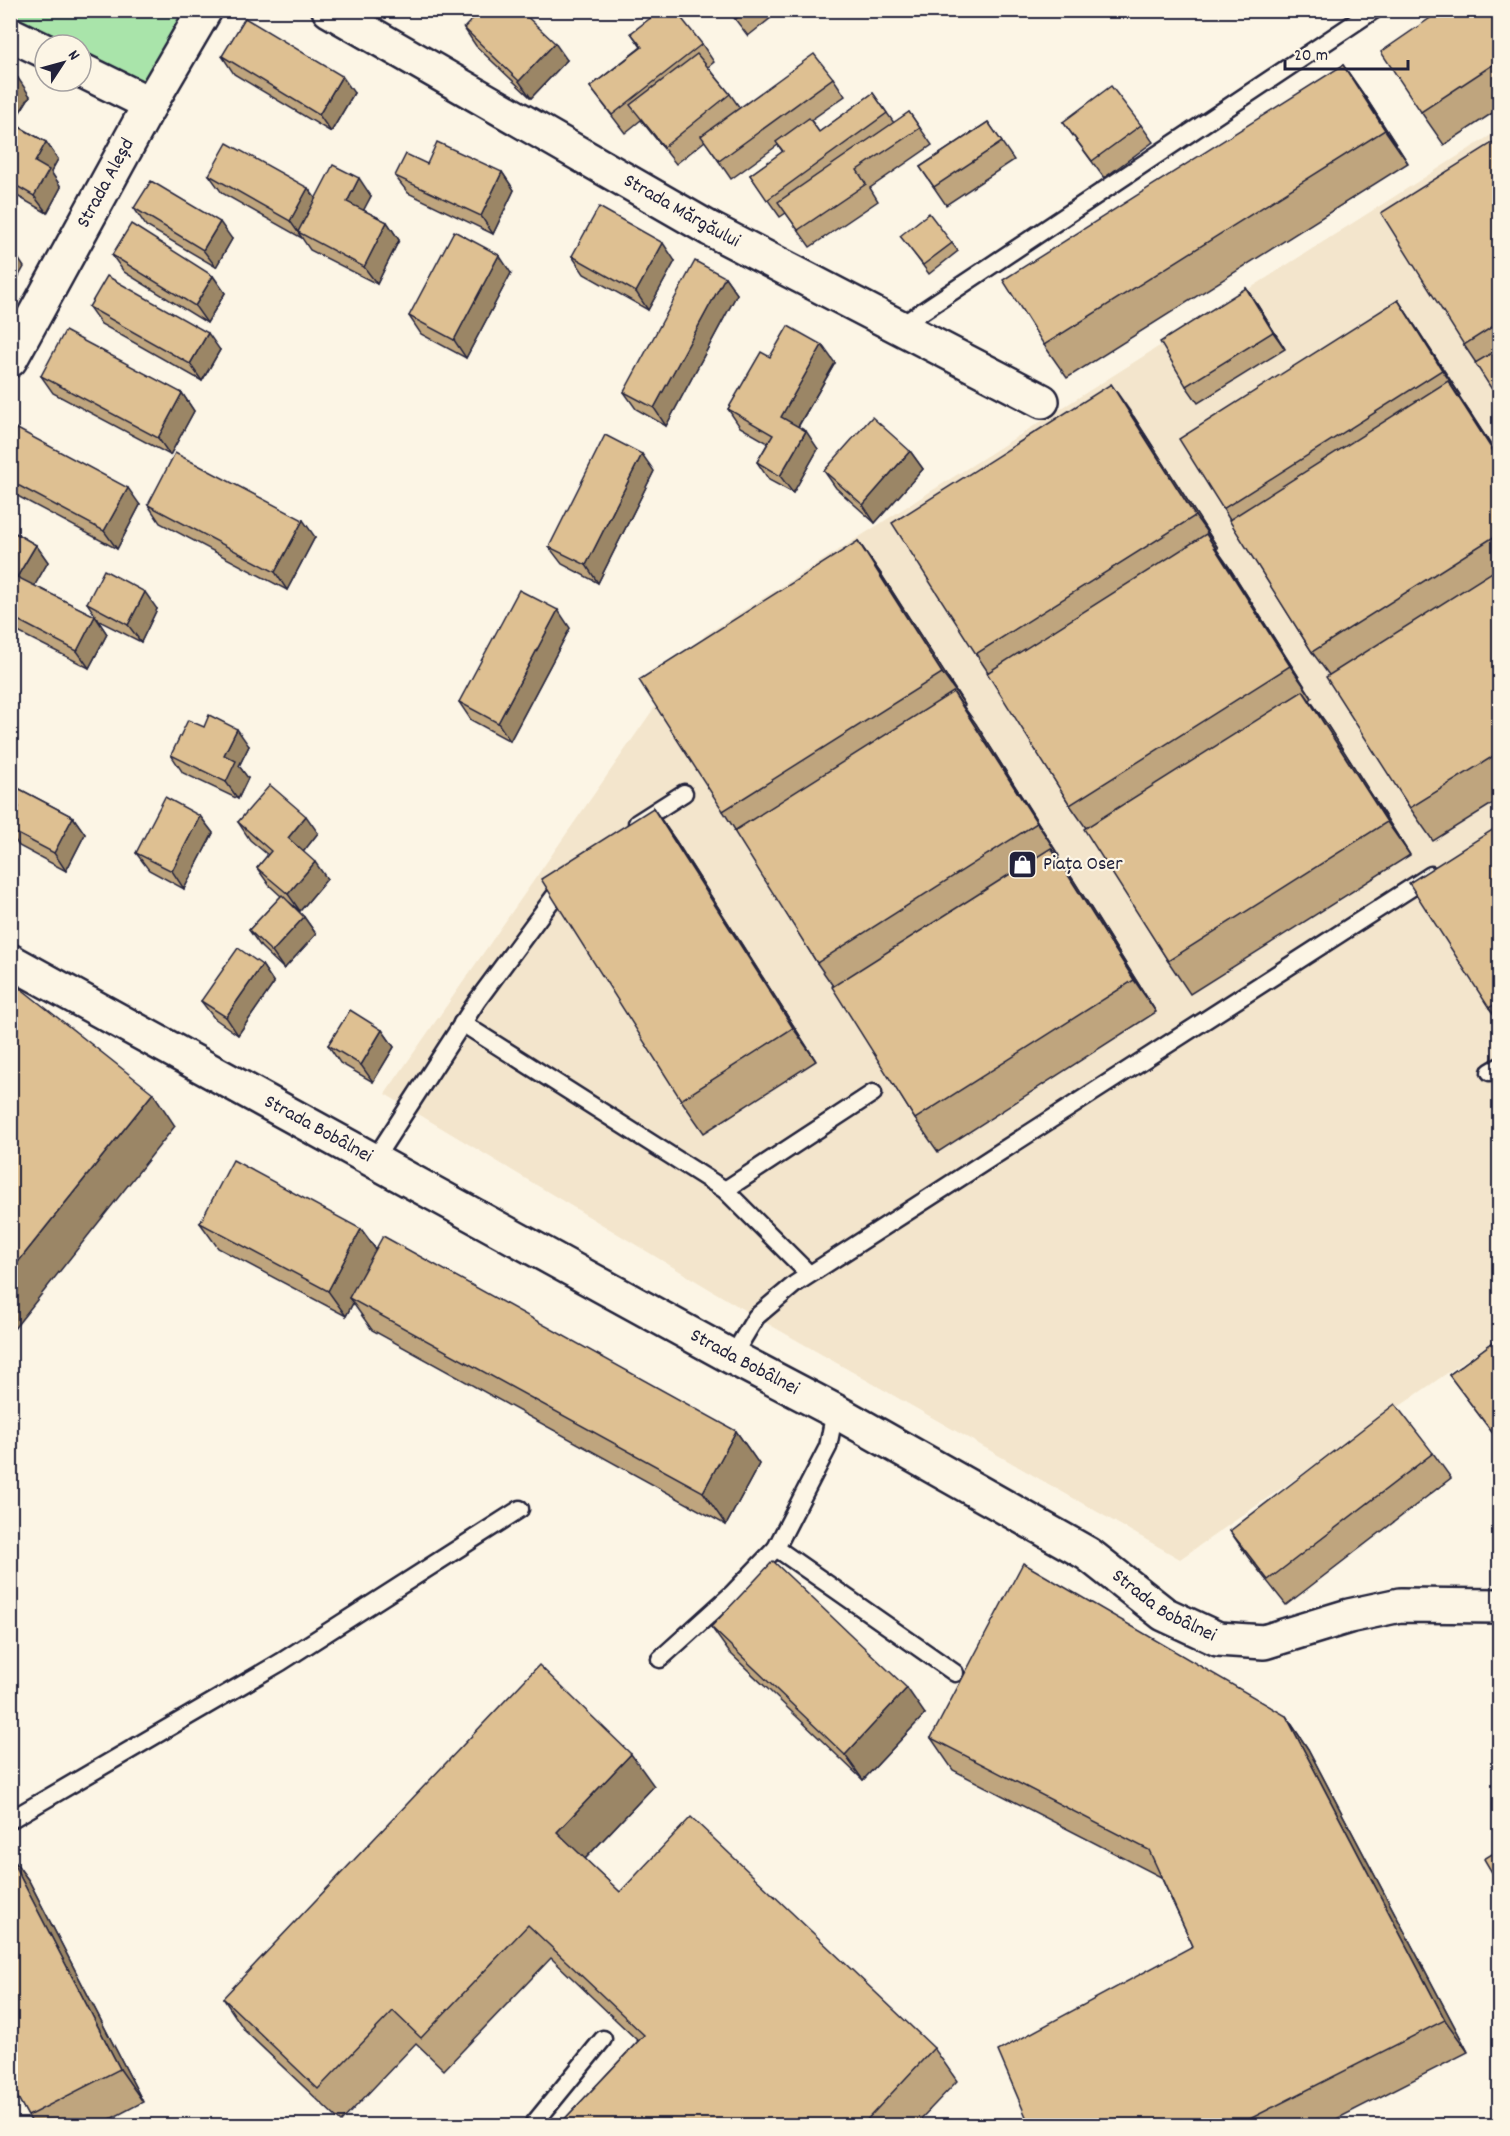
<svg xmlns="http://www.w3.org/2000/svg" width="1510" height="2136" font-family="Dekko,sans-serif">
  <style>
    .built { fill: #f3e5cc }
    .green { fill: #a9e4aa; stroke: #668372; stroke-width: 1.5 }
    .lines { fill: none; stroke-linecap: round; stroke-linejoin: round }
    .lane-casing { stroke: #22223b; stroke-width: 21 }
    .street-casing { stroke: #22223b; stroke-width: 38 }
    .lane { stroke: #fcf5e5; stroke-width: 16 }
    .street { stroke: #fcf5e5; stroke-width: 33 }
    .wall { fill: #bfa57e; stroke: #22223b; stroke-width: 1.5 }
    .shaded-wall { fill: #9b8666; stroke: #22223b; stroke-width: 1.5 }
    .building { fill: #dec092; stroke: #22223b; stroke-width: 1.5 }
    .labels { text-anchor: middle; dominant-baseline: central; stroke-width: 4.5; stroke-linejoin: round; paint-order: stroke }
    .street-label { font-size: 20px; fill: #22223b; stroke: #fcf5e5 }
    .poi-label { font-size: 20px; fill: #22223b; stroke: #fcf5e5; text-anchor: start }
  </style>
  <rect width="100%" height="100%" fill="#fcf5e5"/>
  <filter id="ink" filterUnits="userSpaceOnUse"><feTurbulence type="fractalNoise" baseFrequency=".0167" numOctaves="2"/><feDisplacementMap in="SourceGraphic" scale="12" xChannelSelector="R" yChannelSelector="G"/><feConvolveMatrix kernelMatrix="1 2 1 2 8 2 1 2 1" color-interpolation-filters="sRGB"/></filter>
  <g filter="url(#ink)">
    <polygon class="built" points="1499,130 1499,1337 1180,1559 756,1317 385,1094 705,635"/>
    <polygon class="green" points="10,11 182,11 143,88 81,56 81,45 60,45 11,20"/>
    <g class="lines">
      <defs>
        <g id="lane">
          <polyline points="899,327 1374,10"/>
          <polyline points="637,823 684,793"/>
          <polyline points="462,1023 725,1190 809,1274"/>
          <polyline points="1490,1072 1500,1066"/>
          <polyline points="374,1160 477,1001 565,882"/>
          <polyline points="725,1190 873,1093"/>
          <polyline points="732,1357 756,1317 795,1284 1431,875"/>
          <polyline points="776,1548 955,1673"/>
          <polyline points="660,1659 732,1594 776,1548 828,1447 835,1411"/>
          <polyline points="10,1820 281,1662 520,1509"/>
          <polyline points="532,2126 603,2039"/>
        </g>
        <g id="street">
          <path id="s1" d="M329,10L710,229L1042,401"/>
          <polyline points="10,34 45,51"/>
          <polyline points="81,70 150,104"/>
          <path id="s2" d="M10,360L150,104L205,10"/>
          <path id="s3" d="M10,961L732,1357L835,1411L1088,1554L1164,1614L1218,1639L1264,1642L1349,1616L1400,1605L1500,1606"/>
        </g>
      </defs>
      <use href="#lane" class="lane-casing"/>
      <use href="#street" class="street-casing"/>
      <use href="#lane" class="lane"/>
      <use href="#street" class="street"/>
    </g>
    <g class="wall">
      <polygon points="728,10 781,10 748,36"/>
      <polygon points="1500,10 1500,108 1444,145 1421,112"/>
      <polygon points="464,28 567,60 531,98 476,46"/>
      <polygon points="631,33 702,44 714,62 708,67 730,94 740,108 833,78 845,96 811,120 819,132 873,93 894,123 909,112 932,145 870,188 878,201 810,247 786,213 780,217 750,175 783,152 778,145 731,179 705,141 676,164 641,120 625,133 590,87 641,47"/>
      <polygon points="222,56 354,93 331,132 234,74"/>
      <polygon points="1343,65 1366,98 1408,163 1067,378 1044,345"/>
      <polygon points="10,74 30,96 13,123 46,142 58,159 51,172 61,187 47,213 10,192"/>
      <polygon points="988,122 1014,160 946,205 920,167"/>
      <polygon points="1063,122 1141,125 1153,142 1104,178"/>
      <polygon points="1500,138 1500,402 1476,363 1464,345"/>
      <polygon points="427,164 502,172 514,190 493,234 408,193 395,176"/>
      <polygon points="209,175 316,199 371,196 363,210 387,222 399,240 377,284 310,250 302,238 222,193"/>
      <polygon points="134,208 232,239 216,267 146,226"/>
      <polygon points="952,243 958,251 929,274 907,244"/>
      <polygon points="112,255 213,276 225,293 207,323 124,272"/>
      <polygon points="572,256 675,261 648,310 584,274"/>
      <polygon points="511,273 466,358 421,334 409,316"/>
      <polygon points="725,277 737,294 666,426 636,409 624,392"/>
      <polygon points="1246,288 1258,306 1285,349 1198,403 1186,386"/>
      <polygon points="1398,300 1415,326 1460,395 1459,396 1500,459 1500,799 1433,841 1410,808 1329,675 1312,652 1223,509"/>
      <polygon points="89,307 220,350 202,381 101,324"/>
      <polygon points="770,357 835,363 798,427 818,449 793,493 769,480 757,462 768,443 740,427 728,409"/>
      <polygon points="41,376 182,393 194,411 170,455 53,393"/>
      <polygon points="1134,417 1218,548 1216,549 1229,567 1312,698 1310,700 1326,723 1410,855 1190,994 1168,961 1086,828 1070,805 988,672 976,654"/>
      <polygon points="10,425 140,505 117,549 10,492"/>
      <polygon points="910,451 923,469 875,523 836,488 824,471"/>
      <polygon points="654,471 598,583 562,564 549,547"/>
      <polygon points="148,505 315,537 287,590 160,523"/>
      <polygon points="10,530 36,545 48,562 34,586 95,616 107,634 89,668 10,628"/>
      <polygon points="858,541 881,574 965,705 963,706 976,724 1059,856 1057,857 1074,881 1156,1012 938,1152 915,1119 833,986 817,963 735,830 723,811"/>
      <polygon points="87,603 157,609 141,642 99,621"/>
      <polygon points="570,628 510,741 471,720 459,702"/>
      <polygon points="204,727 249,746 239,766 248,778 238,799 183,773 171,755"/>
      <polygon points="10,784 73,817 85,834 66,871 19,846 10,833 10,822 14,816 10,814"/>
      <polygon points="653,808 676,841 816,1061 704,1133 681,1100"/>
      <polygon points="200,816 213,833 184,889 149,870 136,853"/>
      <polygon points="238,822 318,833 303,852 327,879 300,911 289,902 304,917 316,934 284,969 261,947 249,930 281,896 269,885 257,868 268,855 250,840"/>
      <polygon points="1500,825 1500,1023 1489,1008"/>
      <polygon points="262,965 274,983 238,1035 214,1018 201,1001"/>
      <polygon points="382,1030 394,1047 373,1082 340,1063 328,1045"/>
      <polygon points="200,1223 361,1229 376,1249 736,1431 759,1464 726,1525 372,1330 353,1303 346,1316 218,1248"/>
      <polygon points="1500,1337 1500,1443 1449,1375"/>
      <polygon points="1433,1453 1451,1478 1286,1605 1248,1557 1230,1531"/>
      <polygon points="711,1627 925,1714 863,1780 729,1652"/>
      <polygon points="1286,1716 1308,1749 1468,2052 1323,2126 1030,2126 1193,1946 1161,1877 953,1770 931,1738"/>
      <polygon points="654,1786 585,1859 620,1892 934,2048 957,2081 914,2126 558,2126 638,2041 551,1958 444,2070 416,2043 341,2122 245,2031 223,1998"/>
      <polygon points="10,1855 29,1881 143,2102 97,2126 34,2126 28,2116 10,2083"/>
    </g>
    <g class="shaded-wall">
      <polygon points="555,43 567,60 531,98 519,81"/>
      <polygon points="1343,65 1366,98 1408,163 1385,130"/>
      <polygon points="342,76 354,93 331,132 319,115"/>
      <polygon points="18,78 30,96 10,128 10,90"/>
      <polygon points="46,142 58,159 51,172 61,187 47,213 34,196 35,162"/>
      <polygon points="502,172 514,190 493,234 481,216"/>
      <polygon points="359,178 371,196 359,219 347,202"/>
      <polygon points="308,188 321,206 298,232 302,238 290,221"/>
      <polygon points="220,222 232,239 216,267 203,250"/>
      <polygon points="387,222 399,240 377,284 364,267"/>
      <polygon points="663,243 675,261 648,310 636,292"/>
      <polygon points="12,249 24,267 10,292 10,251"/>
      <polygon points="499,255 511,273 466,358 454,340"/>
      <polygon points="213,276 225,293 207,323 195,306"/>
      <polygon points="725,277 737,294 666,426 654,408"/>
      <polygon points="1246,288 1258,306 1285,349 1273,332"/>
      <polygon points="1398,300 1415,326 1460,395 1442,370"/>
      <polygon points="208,333 220,350 202,381 190,364"/>
      <polygon points="822,345 835,363 793,435 781,417"/>
      <polygon points="1448,381 1471,414 1500,459 1500,462"/>
      <polygon points="1111,384 1134,417 1218,548 1195,516"/>
      <polygon points="182,393 194,411 170,455 158,438"/>
      <polygon points="806,431 818,449 793,493 780,476"/>
      <polygon points="910,451 923,469 875,523 863,505"/>
      <polygon points="642,454 654,471 598,583 586,565"/>
      <polygon points="128,488 140,505 117,549 104,531"/>
      <polygon points="303,520 315,537 287,590 275,572"/>
      <polygon points="1206,534 1229,567 1312,698 1290,666"/>
      <polygon points="858,541 881,574 965,705 942,673"/>
      <polygon points="36,545 48,562 29,595 17,577"/>
      <polygon points="145,592 157,609 141,642 128,625"/>
      <polygon points="558,610 570,628 510,741 498,723"/>
      <polygon points="95,616 107,634 89,668 77,651"/>
      <polygon points="1303,691 1326,723 1410,855 1387,822"/>
      <polygon points="953,692 976,724 1059,856 1037,823"/>
      <polygon points="237,729 249,746 239,766 248,778 238,799 226,782 224,755"/>
      <polygon points="653,808 676,841 816,1061 793,1028"/>
      <polygon points="200,816 213,833 184,889 172,871"/>
      <polygon points="306,816 318,833 300,856 288,838"/>
      <polygon points="73,817 85,834 66,871 54,853"/>
      <polygon points="1051,848 1074,881 1156,1012 1134,980"/>
      <polygon points="315,862 327,879 300,911 288,894"/>
      <polygon points="304,917 316,934 284,969 272,952"/>
      <polygon points="262,965 274,983 238,1035 226,1017"/>
      <polygon points="382,1030 394,1047 373,1082 361,1065"/>
      <polygon points="153,1093 175,1126 10,1334 10,1272"/>
      <polygon points="361,1229 379,1254 349,1298 353,1303 346,1316 328,1291"/>
      <polygon points="736,1431 759,1464 726,1525 703,1492"/>
      <polygon points="907,1688 925,1714 863,1780 845,1755"/>
      <polygon points="1286,1716 1308,1749 1468,2052 1445,2020"/>
      <polygon points="631,1754 654,1786 580,1864 557,1832"/>
      <polygon points="10,1855 29,1881 143,2102 120,2069 10,1857"/>
    </g>
    <g class="building">
      <polygon points="481,10 520,10 555,43 519,81 464,28"/>
      <polygon points="661,10 675,10 702,44 612,115 590,87 642,47 631,33"/>
      <polygon points="729,10 746,10 736,19"/>
      <polygon points="1442,10 1500,10 1500,60 1421,112 1381,52"/>
      <polygon points="245,18 342,76 319,115 222,56"/>
      <polygon points="697,54 730,94 664,147 630,105"/>
      <polygon points="814,54 833,78 719,161 701,136"/>
      <polygon points="1343,65 1385,130 1044,345 1003,280"/>
      <polygon points="10,74 18,78 10,90"/>
      <polygon points="1111,86 1141,125 1092,161 1063,122"/>
      <polygon points="873,93 887,113 767,200 750,175 783,151 776,142 809,118 819,132"/>
      <polygon points="909,112 920,128 857,170 866,184 798,230 778,202"/>
      <polygon points="10,122 46,142 35,162 49,170 34,196 10,182"/>
      <polygon points="988,122 1002,142 934,187 920,167"/>
      <polygon points="1500,138 1500,322 1464,345 1381,213"/>
      <polygon points="437,142 502,172 481,216 395,176 406,154 427,164"/>
      <polygon points="227,143 308,188 290,221 209,175"/>
      <polygon points="333,165 359,178 347,202 387,222 364,267 298,232"/>
      <polygon points="151,181 220,222 203,250 134,208"/>
      <polygon points="599,207 663,243 636,292 572,256"/>
      <polygon points="929,213 952,243 923,265 900,236"/>
      <polygon points="131,224 213,276 195,306 112,255"/>
      <polygon points="454,231 499,255 454,340 409,316"/>
      <polygon points="695,261 725,277 654,408 624,392"/>
      <polygon points="107,276 208,333 190,364 89,307"/>
      <polygon points="1246,288 1273,332 1186,386 1160,342"/>
      <polygon points="1398,300 1442,370 1223,509 1179,439"/>
      <polygon points="788,326 822,345 781,417 806,431 780,476 757,462 773,435 728,409 761,352 770,357"/>
      <polygon points="65,331 182,393 158,438 41,376"/>
      <polygon points="1500,348 1500,402 1475,363"/>
      <polygon points="1448,381 1500,462 1500,533 1312,652 1229,520"/>
      <polygon points="1111,384 1195,516 976,654 892,523"/>
      <polygon points="872,417 910,451 863,505 824,471"/>
      <polygon points="10,425 128,488 104,531 10,481"/>
      <polygon points="605,435 642,454 586,565 549,547"/>
      <polygon points="175,453 303,520 275,572 148,505"/>
      <polygon points="10,530 36,545 17,577 95,616 77,651 10,616"/>
      <polygon points="1206,534 1290,666 1070,805 987,673"/>
      <polygon points="858,541 942,673 723,811 639,680"/>
      <polygon points="1500,567 1500,752 1410,808 1326,677"/>
      <polygon points="104,570 145,592 128,625 87,603"/>
      <polygon points="519,590 558,610 498,723 459,702"/>
      <polygon points="1303,691 1387,822 1168,961 1084,829"/>
      <polygon points="953,692 1037,823 817,963 734,831"/>
      <polygon points="209,715 237,729 224,755 236,761 226,782 171,755 188,720 204,727"/>
      <polygon points="10,784 73,817 54,853 10,830 10,822 19,807 10,803"/>
      <polygon points="270,785 306,816 288,838 315,862 288,894 257,868 271,851 238,822"/>
      <polygon points="165,797 200,816 172,871 136,853"/>
      <polygon points="653,808 793,1028 681,1100 541,879"/>
      <polygon points="1500,825 1500,1001 1489,1008 1409,883"/>
      <polygon points="1051,848 1134,980 915,1119 832,987"/>
      <polygon points="282,895 304,917 272,952 249,930"/>
      <polygon points="238,948 262,965 226,1017 201,1001"/>
      <polygon points="10,980 153,1093 10,1272"/>
      <polygon points="350,1010 382,1030 361,1065 328,1045"/>
      <polygon points="233,1160 361,1229 328,1291 200,1223"/>
      <polygon points="383,1236 736,1431 703,1492 349,1298"/>
      <polygon points="1500,1337 1500,1433 1495,1436 1449,1375"/>
      <polygon points="1395,1404 1433,1453 1268,1580 1230,1531"/>
      <polygon points="773,1561 907,1688 845,1755 711,1627"/>
      <polygon points="1023,1563 1286,1716 1445,2020 1236,2126 1030,2126 998,2051 1193,1946 1149,1850 931,1738"/>
      <polygon points="539,1665 631,1754 557,1832 620,1892 691,1817 934,2048 861,2126 558,2126 644,2035 528,1925 421,2038 393,2011 318,2089 223,1998"/>
      <polygon points="1500,1849 1500,1886 1484,1859"/>
      <polygon points="10,1857 120,2069 28,2116 10,2083"/>
    </g>
  </g>
  <defs>
    <symbol id="shop-square" viewBox="-11 -11 22 22"><rect x="-9" y="-9" width="18" height="18" rx="4" fill="#22223b" stroke="#fcf5e5"/><path d="M-5-2.5h2.3a2.7 3.5 0 0 1 5.4 0H5L5.5 6h-11ZM-1.5-2.5h3a1.5 2.3 0 0 0-3 0Z" fill="#fff"/></symbol>
  </defs>
  <g fill-rule="evenodd">
    <use href="#shop-square" x="1006" y="848" width="33" height="33"/>
  </g>
  <g class="labels">
    <g class="street-label">
      <text stroke="none"><textPath href="#s2" startOffset="201">Strada Aleșd</textPath></text>
      <text stroke="none"><textPath href="#s1" startOffset="406">Strada Mărgăului</textPath></text>
      <text stroke="none"><textPath href="#s3" startOffset="351">Strada Bobâlnei</textPath></text>
      <text stroke="none"><textPath href="#s3" startOffset="837">Strada Bobâlnei</textPath></text>
      <text stroke="none"><textPath href="#s3" startOffset="1323">Strada Bobâlnei</textPath></text>
    </g>
    <g class="poi-label">
      <text x="1043" y="865">Piața Oser</text>
    </g>
  </g>
  <rect width="1510" height="2136" fill="none" stroke="#fcf5e5" stroke-width="36"/>
  <rect x="18" y="18" width="1474" height="2100" fill="none" stroke="#22223b" stroke-width="2" filter="url(#ink)"/>
  <g transform="translate(63 63) rotate(54)"><circle r="28" fill="#fcf5e5" stroke="#a5a1a1" stroke-width="1.5"/>
  <path d="M0-4.5L10 22L0 15L-10 22Z" fill="#22223b"/>
  <text y="-9" font-size="16" font-weight="bold" text-anchor="middle" fill="#22223b">N</text>
  </g>
  <path d="M1285 60v9h123v-9" fill="none" stroke="#22223b" stroke-width="3"/>
  <text x="1294" y="60" font-size="18" fill="#22223b" stroke="#fcf5e5" stroke-width="4.5" paint-order="stroke">20 m</text>
</svg>
